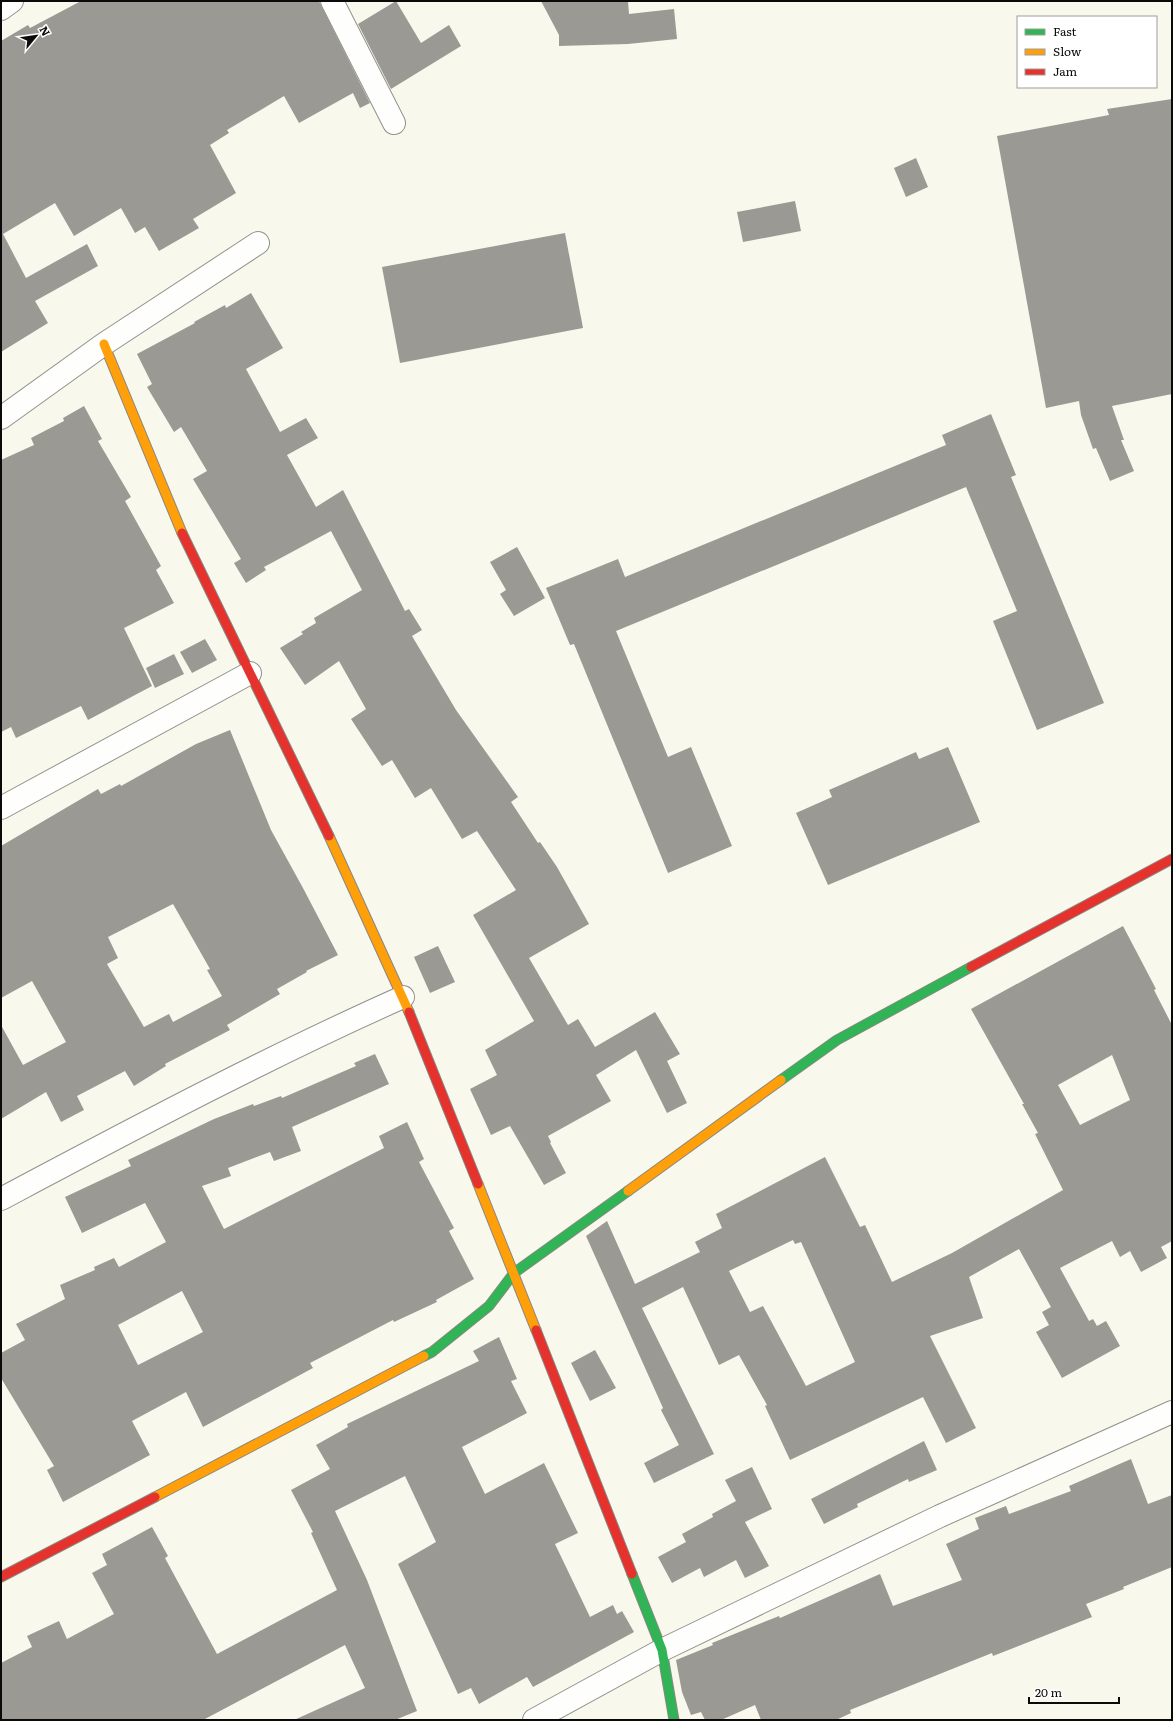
<svg xmlns="http://www.w3.org/2000/svg" width="1173" height="1721" font-family="Literata,serif">
  <style>
    .building { fill: #9b9994; fill-rule: evenodd }
    .lines { fill: none; stroke-linecap: round; stroke-linejoin: round }
    .street-casing { stroke: #92918c; stroke-width: 24 }
    .fast-casing { stroke: #888883; stroke-width: 11 }
    .slow-casing { stroke: #888883; stroke-width: 11 }
    .jam-casing { stroke: #888883; stroke-width: 11 }
    .street { stroke: #fefefc; stroke-width: 22 }
    .fast { stroke: #30b455; stroke-width: 9 }
    .slow { stroke: #ff9f0a; stroke-width: 9 }
    .jam { stroke: #e5322d; stroke-width: 9 }
  </style>
  <rect width="100%" height="100%" fill="#f9f8ed"/>
  <g class="building">
    <polygon points="81,1 319,1 370,103 360,108 353,93 299,123 284,96 227,130 229,133 210,145 236,193 193,219 199,228 159,251 145,227 135,233 121,208 74,236 55,203 3,234 26,278 87,244 98,266 35,301 48,323 1,352 1,41 28,25 30,28"/>
    <polygon points="396,1 421,43 449,25 461,46 391,89 358,24"/>
    <polygon points="541,1 628,1 629,14 674,9 677,39 628,44 559,46 559,35"/>
    <polygon points="1172,99 1172,394 1112,406 1124,440 1121,440 1134,471 1110,481 1096,448 1093,449 1081,415 1079,401 1046,408 997,136 1109,115 1107,109"/>
    <polygon points="916,158 928,187 906,197 894,168"/>
    <polygon points="795,201 801,231 743,242 737,212"/>
    <polygon points="565,233 583,328 400,363 382,267"/>
    <polygon points="251,293 283,348 246,369 280,432 306,418 318,438 287,455 316,507 343,490 405,611 409,609 422,630 412,636 456,710 518,797 511,802 538,843 540,842 557,867 589,924 529,958 568,1025 578,1019 595,1047 655,1012 680,1054 667,1061 687,1103 667,1113 636,1050 596,1075 611,1101 548,1136 551,1142 550,1143 566,1173 544,1185 510,1126 491,1135 470,1089 497,1075 485,1050 534,1021 473,915 516,890 477,831 462,839 431,788 415,798 392,760 382,766 351,719 366,709 339,661 305,685 280,648 303,634 301,632 316,623 314,618 362,590 331,531 264,567 266,570 246,583 234,563 241,559 193,479 207,471 181,427 174,432 147,387 152,384 137,354 195,323 194,322 225,305 226,308"/>
    <polygon points="84,406 102,439 98,441 131,497 125,501 161,566 156,570 174,603 124,628 152,686 88,720 81,706 16,738 11,727 1,732 1,460 34,445 31,438 64,421 63,418"/>
    <polygon points="991,414 1016,475 1011,477 1104,703 1037,730 993,621 1017,611 966,487 616,631 668,757 691,747 732,846 668,873 574,644 570,645 546,588 618,559 625,577 946,445 942,435"/>
    <polygon points="517,547 545,598 514,616 500,594 506,590 490,562"/>
    <polygon points="205,639 217,660 192,673 180,652"/>
    <polygon points="174,654 184,674 155,688 146,668"/>
    <path d="M230,730L271,830L303,888L338,955L306,971L307,972L277,989L280,994L227,1025L230,1030L165,1064L166,1066L134,1086L125,1071L77,1096L84,1110L61,1122L46,1092L1,1119V1025L23,1065L66,1042L32,981L1,998V846L98,789L101,794L120,784L121,786L196,744ZM173,904L210,969L207,970L222,996L173,1022L169,1014L144,1027L107,964L118,958L108,937Z"/>
    <polygon points="948,747 980,822 828,885 796,813 832,797 829,790 916,752 919,759"/>
    <path d="M1123,926L1156,989L1154,990L1172,1025V1241L1161,1247L1167,1258L1141,1272L1130,1251L1120,1257L1112,1241L1060,1268L1089,1321L1093,1319L1097,1326L1106,1321L1120,1346L1062,1378L1036,1332L1049,1325L1042,1312L1051,1307L1019,1249L969,1277L983,1318L930,1336L976,1428L946,1443L923,1397L790,1460L765,1406L767,1405L739,1355L719,1365L683,1287L642,1308L714,1454L654,1483L644,1463L679,1445L661,1410L663,1408L586,1236L607,1221L635,1284L700,1252L695,1242L722,1228L716,1214L825,1157L860,1227L865,1225L892,1282L952,1253L1063,1190L1035,1134L1038,1133L1022,1104H1024L971,1009ZM1112,1055L1130,1100L1080,1125L1058,1085ZM793,1240L795,1244L801,1242L855,1362L806,1386L763,1306L750,1312L729,1271Z"/>
    <polygon points="438,946 455,982 430,993 414,957"/>
    <path d="M375,1054L389,1084L292,1127L301,1151L274,1161L270,1152L228,1168L231,1176L202,1186L224,1229L384,1148L379,1136L407,1122L424,1159L419,1162L454,1228L449,1231L474,1279L436,1300L437,1302L394,1322L393,1320L310,1363L313,1368L203,1427L186,1392L132,1421L150,1455L63,1502L47,1470L54,1466L1,1378V1353L25,1340L16,1324L65,1299L60,1285L95,1270L94,1267L114,1258L119,1267L166,1242L145,1203L82,1233L65,1197L131,1166L128,1160L214,1119L253,1104L254,1106L281,1096L282,1098L356,1066L354,1063ZM182,1291L203,1332L138,1365L118,1325Z"/>
    <polygon points="499,1337 517,1379 511,1381 527,1413 462,1447 485,1494 544,1463 578,1533 555,1544 590,1617 613,1605 617,1614 622,1611 634,1632 533,1687 527,1677 479,1704 471,1688 458,1694 398,1564 436,1542 405,1476 335,1511 367,1580 417,1711 395,1720 294,1720 365,1688 345,1645 203,1720 1,1720 1,1663 32,1647 27,1636 59,1621 67,1639 114,1614 92,1573 107,1565 102,1554 152,1527 168,1556 165,1558 217,1654 337,1590 311,1533 313,1532 291,1490 330,1469 316,1445 348,1427 347,1424 479,1361 473,1351"/>
    <polygon points="595,1350 616,1388 590,1401 571,1363"/>
    <polygon points="924,1441 937,1470 909,1482 908,1479 857,1504 858,1507 824,1524 811,1499"/>
    <polygon points="1131,1459 1148,1504 1172,1495 1172,1567 1123,1587 1124,1589 1086,1604 1092,1617 993,1656 992,1653 850,1710 851,1713 836,1720 761,1720 755,1705 721,1720 705,1720 701,1712 691,1715 682,1692 676,1660 713,1645 712,1643 779,1616 780,1618 880,1574 893,1606 962,1580 946,1544 979,1529 975,1518 1006,1506 1009,1514 1071,1491 1069,1486"/>
    <polygon points="752,1467 772,1509 745,1522 769,1566 745,1578 736,1560 704,1577 700,1568 672,1583 658,1557 686,1542 682,1534 713,1517 712,1514 736,1501 725,1480"/>
  </g>
  <g class="lines">
    <defs>
      <g id="street">
        <polyline points="332,1 394,123"/>
        <polyline points="1,9 12,1"/>
        <polyline points="1,418 104,344 258,243"/>
        <polyline points="1,808 250,673"/>
        <path d="M1,1199C133,1129 266,1058 403,997"/>
        <polyline points="534,1720 662,1650 940,1516 1172,1412"/>
      </g>
      <g id="fast">
        <polyline points="781,1080 837,1040 971,967"/>
        <polyline points="424,1356 432,1352 489,1306 514,1273 628,1191"/>
        <polyline points="632,1574 662,1650 674,1720"/>
      </g>
      <g id="slow">
        <polyline points="104,344 182,533"/>
        <polyline points="329,836 409,1012"/>
        <polyline points="478,1184 536,1330"/>
        <polyline points="628,1191 781,1080"/>
        <polyline points="155,1497 424,1356"/>
      </g>
      <g id="jam">
        <polyline points="182,533 329,836"/>
        <polyline points="971,967 1172,859"/>
        <polyline points="409,1012 478,1184"/>
        <polyline points="536,1330 632,1574"/>
        <polyline points="1,1577 155,1497"/>
      </g>
    </defs>
    <use href="#street" class="street-casing"/>
    <use href="#fast" class="fast-casing"/>
    <use href="#slow" class="slow-casing"/>
    <use href="#jam" class="jam-casing"/>
    <use href="#street" class="street"/>
    <use href="#fast" class="fast"/>
    <use href="#slow" class="slow"/>
    <use href="#jam" class="jam"/>
  </g>
  <rect width="1173" height="1721" fill="none" stroke="#0a0a0a" stroke-width="4"/>
  <rect x="1017" y="16" width="140" height="72" fill="#ffffff" stroke="#9d9d9d"/>
  <rect x="1025" y="29" width="20" height="6" fill="#30b455" stroke="#9d9d9d"/>
  <text x="1053" y="36" font-size="12" fill="#0a0a0a">Fast</text>
  <rect x="1025" y="49" width="20" height="6" fill="#ff9f0a" stroke="#9d9d9d"/>
  <text x="1053" y="56" font-size="12" fill="#0a0a0a">Slow</text>
  <rect x="1025" y="69" width="20" height="6" fill="#e5322d" stroke="#9d9d9d"/>
  <text x="1053" y="76" font-size="12" fill="#0a0a0a">Jam</text>
  <g transform="translate(36 36) rotate(61)" stroke="#ffffff" stroke-width="3" paint-order="stroke">
  <path d="M0-3L7 15L0 10L-7 15Z" fill="#0a0a0a"/>
  <text y="-6" font-size="11" font-weight="bold" text-anchor="middle" fill="#0a0a0a">N</text>
  </g>
  <path d="M1029 1697v6h90v-6" fill="none" stroke="#0a0a0a" stroke-width="2"/>
  <text x="1035" y="1697" font-size="12" fill="#0a0a0a" stroke="#ffffff" stroke-width="3" paint-order="stroke">20 m</text>
</svg>
